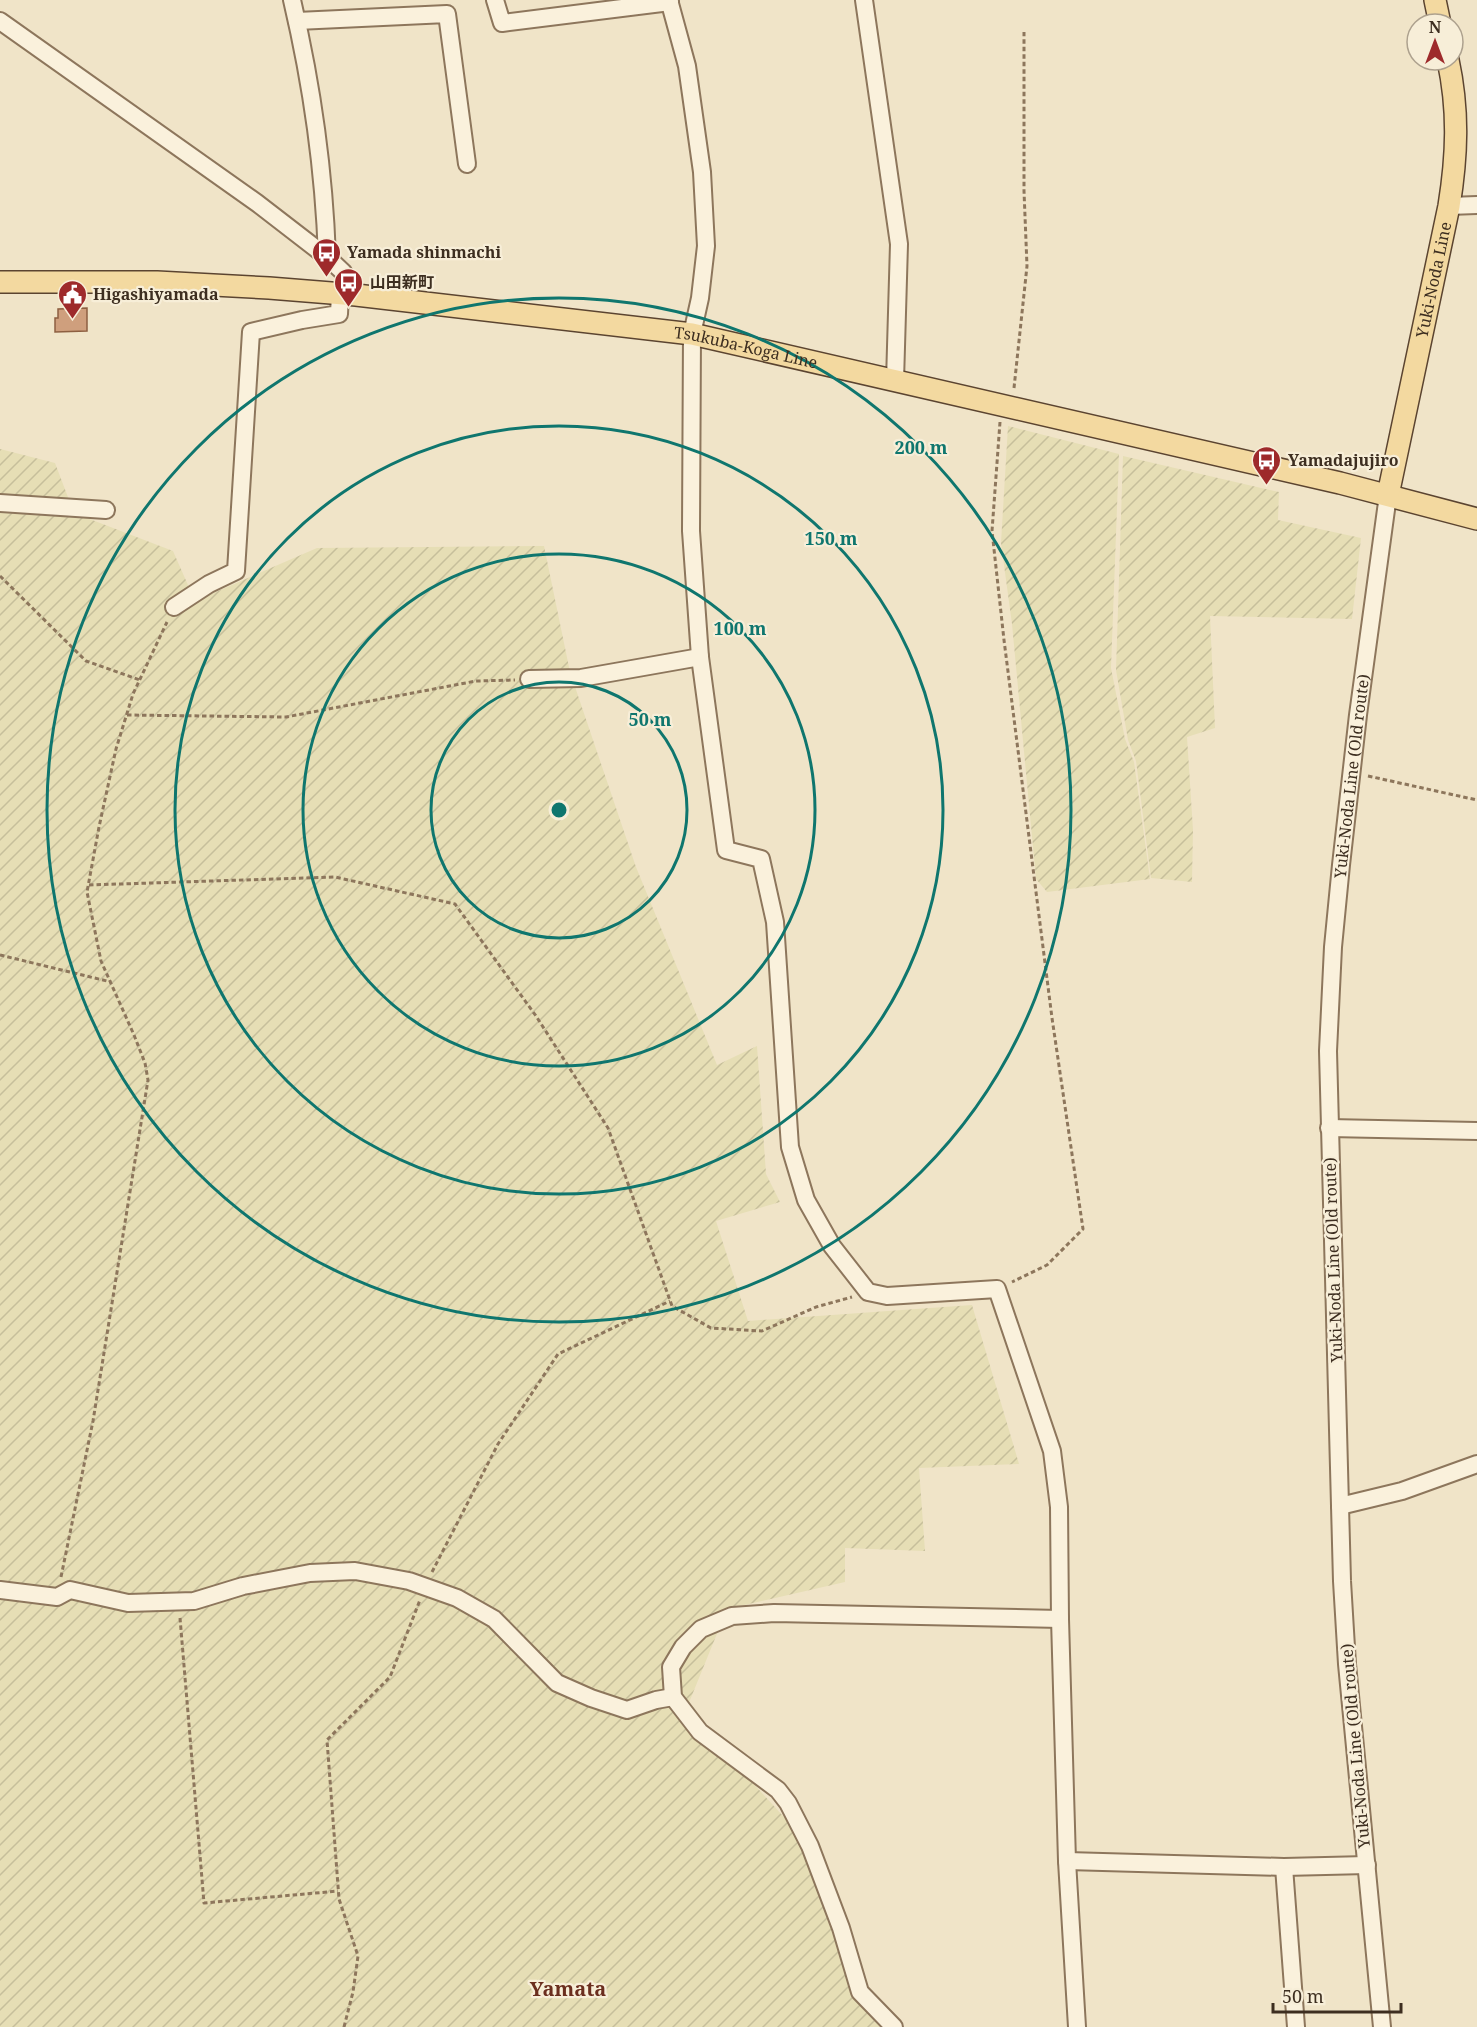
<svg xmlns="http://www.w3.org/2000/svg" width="1477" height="2027" font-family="'Noto Serif','Noto Sans JP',serif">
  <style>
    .farmland { fill: url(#farmland-furrows) }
    .building { fill: #cf9f7d; stroke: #8d5f41; stroke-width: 1.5 }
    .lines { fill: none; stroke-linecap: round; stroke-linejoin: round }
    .minor-casing { stroke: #8d765c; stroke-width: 20 }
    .major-casing { stroke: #5b4430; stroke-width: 24 }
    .path { stroke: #8d765c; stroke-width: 3; stroke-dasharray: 4.5 3; stroke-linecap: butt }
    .minor { stroke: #faf1dc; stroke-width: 16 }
    .major { stroke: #f3d9a0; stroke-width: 21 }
    .ring { fill: none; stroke: #0f766e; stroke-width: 3 }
    .labels { text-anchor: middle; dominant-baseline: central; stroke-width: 4.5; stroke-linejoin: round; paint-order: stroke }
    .poi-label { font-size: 16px; font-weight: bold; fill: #3d2e20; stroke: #f7eed8; text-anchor: start }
    .street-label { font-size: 16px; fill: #3d2e20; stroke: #f7eed8 }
    .quarter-label { font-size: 20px; font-weight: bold; fill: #6b2e1e; stroke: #f7eed8 }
    .centre { fill: #0f766e; stroke: #f7eed8; stroke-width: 3 }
    .ring-label { font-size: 18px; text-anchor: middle; font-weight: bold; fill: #0f766e; stroke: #f7eed8; stroke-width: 4.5; stroke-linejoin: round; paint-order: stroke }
  </style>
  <defs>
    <pattern id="farmland-furrows" width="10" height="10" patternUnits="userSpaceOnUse" patternTransform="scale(1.5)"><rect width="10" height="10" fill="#e6deb5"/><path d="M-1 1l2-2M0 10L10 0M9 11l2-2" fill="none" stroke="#c6bf9b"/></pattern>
  </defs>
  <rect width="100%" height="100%" fill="#f0e4c8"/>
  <g class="farmland">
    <polygon points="1008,426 1119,454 1111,668 1125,739 1134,762 1150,879 1047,892 1036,879 1012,624 1001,543"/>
    <polygon points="0,449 55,463 74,513 173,551 195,601 317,548 544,546 570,672 636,867 717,1065 757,1046 766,1174 780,1202 716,1221 748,1321 972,1305 1019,1464 919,1468 925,1551 845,1548 845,1582 727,1609 686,1710 794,1828 844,1958 894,2027 0,2027"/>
    <polygon points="1123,456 1279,492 1278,520 1361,538 1352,619 1210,616 1215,728 1187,737 1193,830 1192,882 1151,878 1136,761 1128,740 1116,670"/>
  </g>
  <polygon class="building" points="87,308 87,331 55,332 55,318 58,318 58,309"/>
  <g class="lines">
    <defs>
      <g id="minor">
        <path d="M292,0C312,85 324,170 327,257"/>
        <polyline points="495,0 502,23 670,2"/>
        <polyline points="669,0 687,66 702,172 706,246 700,298 692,334 691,531 700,657 726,850 761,859 775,922 790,1147 806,1200 832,1246 868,1292 887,1296 997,1289 1052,1451 1059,1507 1060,1619 1067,1861 1077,2027"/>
        <polyline points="864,0 899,244 895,381"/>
        <polyline points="0,21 257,203 327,257 343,272 356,295"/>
        <polyline points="297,21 447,14 467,164"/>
        <polyline points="1449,206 1477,205"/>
        <polyline points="0,503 106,510"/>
        <polyline points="174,607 209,584 236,571 251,332 302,320 339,314 340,294"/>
        <polyline points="529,679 581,678 700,657"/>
        <polyline points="1329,1128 1477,1131"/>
        <polyline points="1340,1506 1402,1491 1477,1464"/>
        <polyline points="0,1590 57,1597 70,1590 128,1603 194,1601 243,1586 310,1573 355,1571 409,1581 457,1598 494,1619 557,1683 591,1698 627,1710 656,1700 673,1697"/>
        <polyline points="1067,1861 1284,1867 1367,1865"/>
        <polyline points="1284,1867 1296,2027"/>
        <polyline points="894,2027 860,1992 841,1928 810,1846 788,1803 778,1790 700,1732 673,1697 671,1667 683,1647 701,1629 732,1616 774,1613 1060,1619"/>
        <path id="s1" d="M1382,2027L1347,1664L1342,1581L1328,1051L1333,947L1341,865L1358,715L1388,495"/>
      </g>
      <g id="major">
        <polyline points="1435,0 1440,24"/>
        <path id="s2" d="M0,282H157L269,288L356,295L692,334L1340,483L1477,519"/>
        <path id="s3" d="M1388,495L1449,206C1457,156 1459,111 1448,60"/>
      </g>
    </defs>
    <use href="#minor" class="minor-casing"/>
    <use href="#major" class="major-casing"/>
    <g class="path">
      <polyline points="1014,388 1027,266 1024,191 1024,32"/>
      <polyline points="1000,422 992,531 1004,640 1052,1018 1083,1229 1047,1265 1012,1282"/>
      <polyline points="0,576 86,661 140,680"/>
      <polyline points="127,715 286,717 476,681 515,680"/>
      <polyline points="1368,776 1477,800"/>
      <polyline points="89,885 335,877 455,904 536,1016 608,1128 672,1306 711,1328 762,1331 816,1307 852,1297"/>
      <polyline points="0,955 111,982"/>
      <polyline points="432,1572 498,1444 558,1354 670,1301"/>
      <polyline points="61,1577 93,1421 148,1080 145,1063 134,1035 101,961 87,892 99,827 116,749 133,694 167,622"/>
      <polyline points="180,1618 204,1903 338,1891"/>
      <polyline points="344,2027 353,1992 358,1956 339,1899 327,1740 390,1677 420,1600"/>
    </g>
    <use href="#minor" class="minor"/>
    <use href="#major" class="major"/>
  </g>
  <g class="ring">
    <circle cx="559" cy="810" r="128"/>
    <circle cx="559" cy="810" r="256"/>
    <circle cx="559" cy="810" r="384"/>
    <circle cx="559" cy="810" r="512"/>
  </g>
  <defs>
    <symbol id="bus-pin" viewBox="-11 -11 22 30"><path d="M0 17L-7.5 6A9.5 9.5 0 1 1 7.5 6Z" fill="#9e2a2b" stroke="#f7eed8"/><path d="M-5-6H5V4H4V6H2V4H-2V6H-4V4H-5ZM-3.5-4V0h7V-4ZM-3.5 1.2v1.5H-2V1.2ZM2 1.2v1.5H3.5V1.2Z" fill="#fff"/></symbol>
    <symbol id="civic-pin" viewBox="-11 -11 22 30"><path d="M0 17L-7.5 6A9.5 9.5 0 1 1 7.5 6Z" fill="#9e2a2b" stroke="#f7eed8"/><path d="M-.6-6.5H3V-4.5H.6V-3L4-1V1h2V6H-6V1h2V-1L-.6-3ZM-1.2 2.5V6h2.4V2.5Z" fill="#fff"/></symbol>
  </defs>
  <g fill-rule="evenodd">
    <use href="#bus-pin" x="310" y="236" width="33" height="45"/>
    <use href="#bus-pin" x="332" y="266" width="33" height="45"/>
    <use href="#civic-pin" x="56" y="278" width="33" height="45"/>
    <use href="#bus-pin" x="1250" y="444" width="33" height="45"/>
  </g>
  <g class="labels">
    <g class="poi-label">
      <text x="347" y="252">Yamada shinmachi</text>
      <text x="370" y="282">山田新町</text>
      <text x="93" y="294">Higashiyamada</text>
      <text x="1288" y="460">Yamadajujiro</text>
    </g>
    <g class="street-label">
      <text stroke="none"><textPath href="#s3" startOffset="220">Yuki-Noda Line</textPath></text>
      <text stroke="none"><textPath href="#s2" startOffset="750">Tsukuba-Koga Line</textPath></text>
      <text stroke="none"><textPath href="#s1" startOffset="1254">Yuki-Noda Line (Old route)</textPath></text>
      <text transform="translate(1333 1260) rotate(-92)">Yuki-Noda Line (Old route)</text>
      <text transform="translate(1355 1746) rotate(-95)">Yuki-Noda Line (Old route)</text>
    </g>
    <g class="quarter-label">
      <text x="568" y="1988">Yamata</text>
    </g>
  </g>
  <circle cx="559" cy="810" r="9" class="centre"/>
  <g class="ring-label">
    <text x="921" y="454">200 m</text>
    <text x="831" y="545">150 m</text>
    <text x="740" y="635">100 m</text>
    <text x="650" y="726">50 m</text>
  </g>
  <g transform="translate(1435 42)"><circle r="28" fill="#f7eed8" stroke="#ada18e" stroke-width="1.5"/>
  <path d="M0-4.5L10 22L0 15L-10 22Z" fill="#9e2a2b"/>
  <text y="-9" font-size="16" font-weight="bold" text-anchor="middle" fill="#3d2e20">N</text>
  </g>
  <path d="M1273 2003v9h128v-9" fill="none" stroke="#3d2e20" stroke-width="3"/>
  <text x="1282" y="2003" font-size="18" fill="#3d2e20" stroke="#f7eed8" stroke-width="4.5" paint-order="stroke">50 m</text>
</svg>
